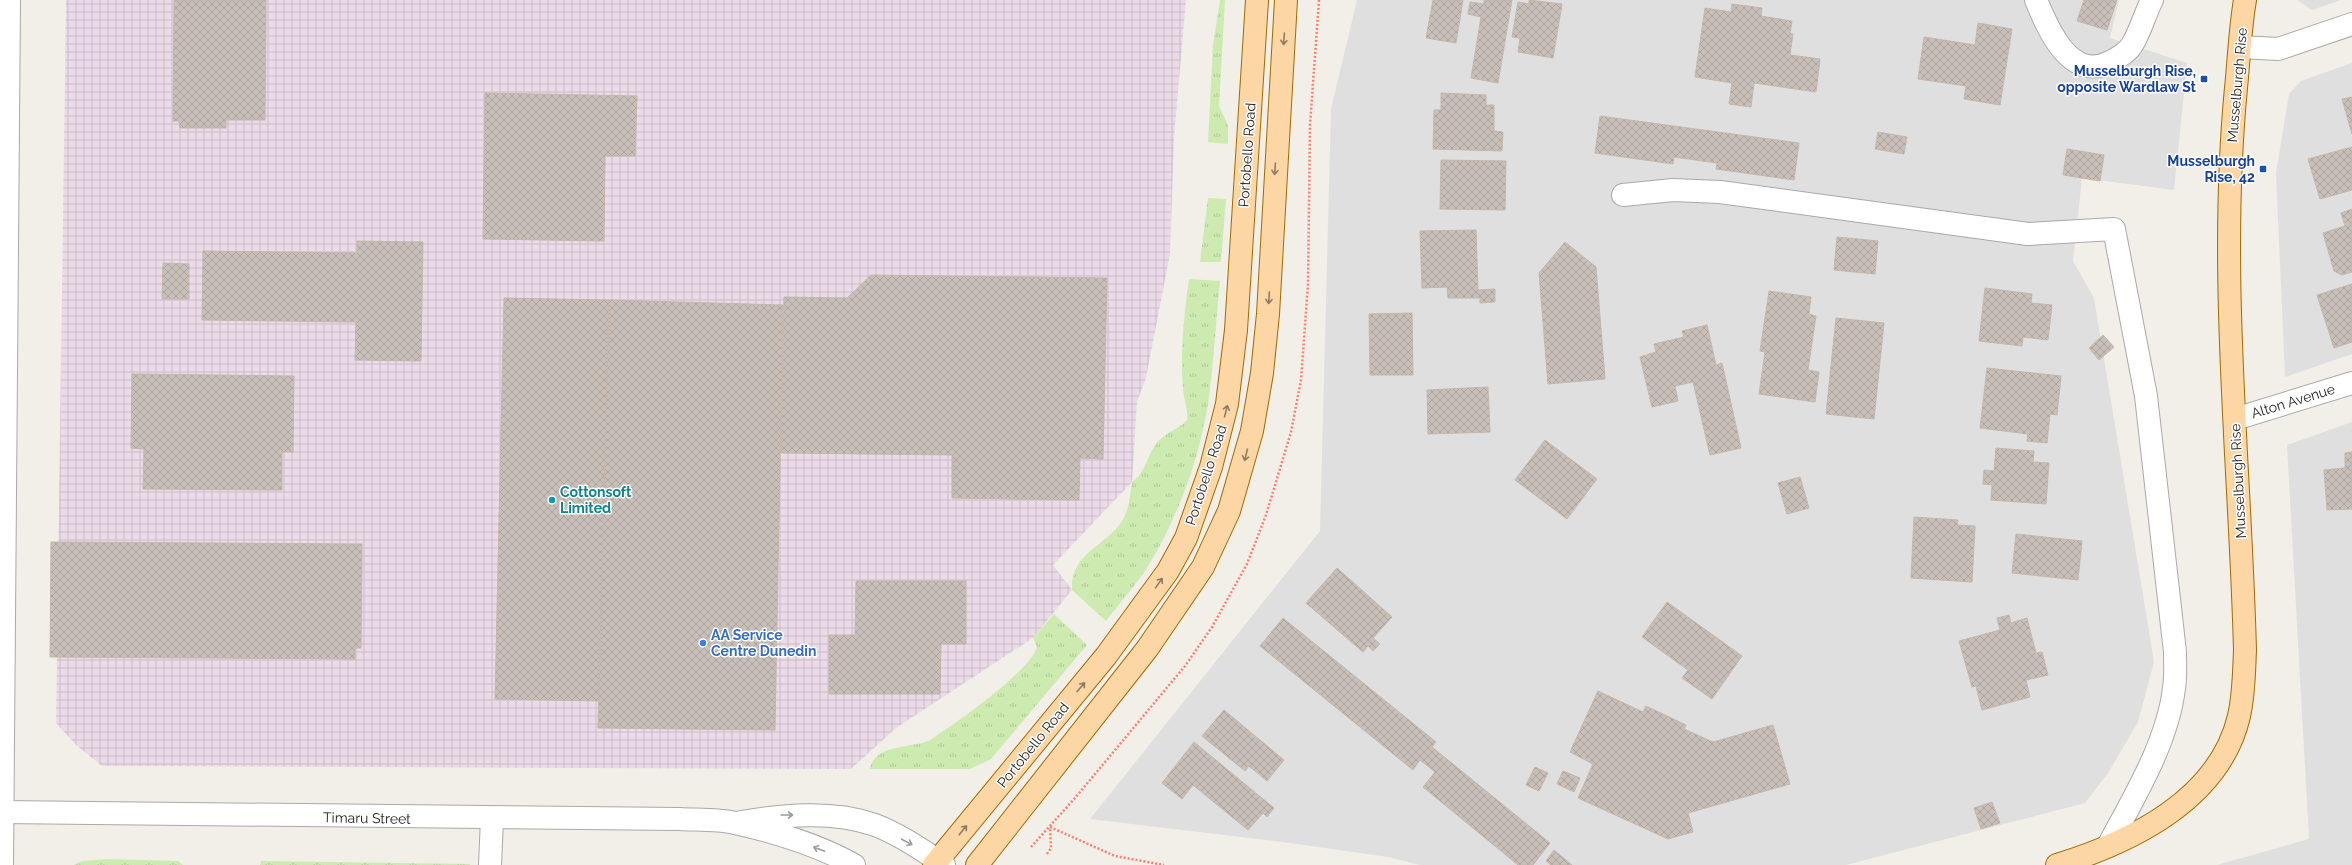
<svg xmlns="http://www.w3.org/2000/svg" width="2352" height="865" font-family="Raleway,sans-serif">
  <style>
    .residential { fill: #e0dfdf }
    .industrial { fill: url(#industrial-grid) }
    .grass { fill: url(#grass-tufts) }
    .building { fill: url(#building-cross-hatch); stroke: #c4b6ab }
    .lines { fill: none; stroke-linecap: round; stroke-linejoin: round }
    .minor-casing { stroke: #a9a9a9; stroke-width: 24 }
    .major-casing { stroke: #a06b00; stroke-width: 24 }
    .path { stroke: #fa8072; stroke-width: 2.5; stroke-dasharray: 2 2; stroke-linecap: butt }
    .minor { stroke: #fff; stroke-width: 22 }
    .major { stroke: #fcd6a4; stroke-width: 22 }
    .oneway { stroke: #8f7c63 }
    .oneway2 { stroke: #9c9c9c }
    .transit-dot { fill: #1a4fb4; stroke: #fff; stroke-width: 1.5 }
    .culture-dot { fill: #0f9aa8; stroke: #fff; stroke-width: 1.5 }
    .shop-dot { fill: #3f7fe0; stroke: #fff; stroke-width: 1.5 }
    .labels { text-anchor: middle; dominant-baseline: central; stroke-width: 3; stroke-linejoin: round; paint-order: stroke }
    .transit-label { font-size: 14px; font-weight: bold; fill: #164399; stroke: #fff; text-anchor: end }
    .street-label { font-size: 14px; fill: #222; stroke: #fff }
    .culture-label { font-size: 14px; font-weight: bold; fill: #0d838f; stroke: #fff; text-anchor: start }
    .shop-label { font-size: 14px; font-weight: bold; fill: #366cbe; stroke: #fff; text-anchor: start }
  </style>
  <defs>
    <pattern id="industrial-grid" width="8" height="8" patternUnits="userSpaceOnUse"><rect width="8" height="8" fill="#ebdbe8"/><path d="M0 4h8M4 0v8" fill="none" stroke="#c9bcc7"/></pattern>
    <pattern id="grass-tufts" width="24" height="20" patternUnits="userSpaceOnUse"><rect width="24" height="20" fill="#cdebb0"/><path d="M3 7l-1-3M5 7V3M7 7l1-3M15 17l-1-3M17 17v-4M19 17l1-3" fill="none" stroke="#b0c997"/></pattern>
    <pattern id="building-cross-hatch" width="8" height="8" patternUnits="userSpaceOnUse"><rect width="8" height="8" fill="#c7bfb8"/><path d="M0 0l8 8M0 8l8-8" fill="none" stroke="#aba49e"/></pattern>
  </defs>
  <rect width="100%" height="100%" fill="#f2efe9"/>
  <g class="residential">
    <polygon points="1357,0 2119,0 2110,38 2187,63 2174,190 2082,178 2073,261 2094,298 2154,662 2138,722 2108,773 2085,803 1846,865 1420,865 1388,857 1290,843 1090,819 1320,531 1331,109"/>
    <polygon points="2297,0 2341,0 2312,10"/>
    <polygon points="2352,63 2352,354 2285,377 2276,173 2289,94 2301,81"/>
    <polygon points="2352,422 2352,865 2217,865 2309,839 2287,445"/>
  </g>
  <polygon class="industrial" points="66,0 1186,0 1174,138 1170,254 1146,378 1137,402 1132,482 1053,565 1072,590 1033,638 896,728 851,769 102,766 76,745 56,723"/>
  <g class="grass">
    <polygon points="1220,0 1225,0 1219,106 1228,125 1228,144 1208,142 1213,45"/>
    <polygon points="1208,198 1226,199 1221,262 1200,262"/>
    <path d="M1189,279L1220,281C1216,320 1214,358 1209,397C1201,455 1178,518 1147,568C1135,586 1120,603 1106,621L1072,590C1070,553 1105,547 1122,521C1129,511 1130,495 1132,482C1146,473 1146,456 1157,443C1165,432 1178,430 1187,420C1188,409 1184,400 1183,389C1180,352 1184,315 1189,279Z"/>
    <path d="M1054,614L1087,645L991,759L970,769H870C874,744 910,749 930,740C953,725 1030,672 1037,647L1033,638Z"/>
    <polygon points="107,859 178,861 183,865 74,865 82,861"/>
    <polygon points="261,861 470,864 470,865 260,865"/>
  </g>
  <g class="building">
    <polygon points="174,0 266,0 265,120 226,120 226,128 180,128 179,121 173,121"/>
    <polygon points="1433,0 1463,0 1456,43 1426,38"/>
    <polygon points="1484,0 1512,0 1498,83 1471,78 1481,17 1468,14 1470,2 1484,4"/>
    <polygon points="1529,0 1562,4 1553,58 1518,52 1520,38 1512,37 1518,2 1529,4"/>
    <polygon points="2084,0 2117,0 2107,30 2077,21"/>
    <polygon points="1732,4 1762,8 1761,16 1792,21 1790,33 1793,34 1790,55 1820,59 1816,92 1754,83 1751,107 1729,104 1732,83 1695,77 1705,8 1731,12"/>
    <polygon points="1978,23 2012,29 2000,105 1964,99 1966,86 1918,79 1924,37 1975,45"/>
    <polygon points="485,93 637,96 635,156 605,156 604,241 483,239"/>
    <polygon points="1441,93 1486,95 1486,105 1494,105 1494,131 1503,132 1502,151 1433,149 1434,110 1441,110"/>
    <polygon points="2352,97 2352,134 2342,99"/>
    <polygon points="1600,116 1799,143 1794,180 1716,169 1717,163 1674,157 1673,164 1595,153"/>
    <polygon points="1878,132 1907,137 1904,154 1875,149"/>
    <polygon points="2352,147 2352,190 2320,199 2308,159"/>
    <polygon points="2067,149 2104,155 2100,181 2063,175"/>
    <polygon points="1441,160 1506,161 1505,210 1440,209"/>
    <polygon points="2352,209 2352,272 2342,275 2334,271 2323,233 2345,226 2341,213"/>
    <polygon points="1476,230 1478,290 1495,289 1495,302 1480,303 1480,298 1448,298 1447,287 1422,288 1420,231"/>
    <polygon points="1837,237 1878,241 1875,274 1834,270"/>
    <polygon points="357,241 423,242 421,361 355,360 356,322 202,320 203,251 357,253"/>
    <polygon points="1565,242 1596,267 1605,379 1548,384 1539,273"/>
    <polygon points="163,263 189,264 189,299 162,299"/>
    <polygon points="871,275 1107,278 1103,459 1080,458 1079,500 952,498 952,455 781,453 784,297 847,298"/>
    <polygon points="2352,284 2352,342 2334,348 2317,295"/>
    <polygon points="1985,288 2032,294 2031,303 2052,305 2048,340 2023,337 2022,346 1979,341"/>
    <polygon points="1769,291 1811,297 1809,314 1816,316 1808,370 1819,372 1815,402 1759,394 1765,352 1760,351"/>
    <polygon points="504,298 609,300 599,701 495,699"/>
    <polygon points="609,300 783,305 775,730 598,728"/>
    <polygon points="1412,313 1413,375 1370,375 1369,314"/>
    <polygon points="1836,318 1884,323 1874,419 1826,414"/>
    <polygon points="1707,325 1716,365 1722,363 1741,448 1710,455 1693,382 1675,386 1678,401 1652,407 1640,357 1656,352 1654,344 1684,337 1682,331"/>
    <polygon points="2103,335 2114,347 2099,360 2089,348"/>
    <polygon points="1987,368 2061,376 2057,415 2050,414 2047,443 2027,441 2028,434 1980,428"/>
    <polygon points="132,374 294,376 293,452 282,452 282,490 143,489 144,449 131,448"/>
    <polygon points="1488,387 1490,432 1428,434 1427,390"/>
    <polygon points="1545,440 1597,479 1567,519 1515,480"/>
    <polygon points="1996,448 2034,451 2033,462 2049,463 2046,504 1991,500 1992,485 1983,484 1984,470 1994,471"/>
    <polygon points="2352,452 2352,509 2327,510 2324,470 2345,468 2345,453"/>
    <polygon points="1800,477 1809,508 1787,514 1778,483"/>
    <polygon points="1914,517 1958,520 1957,525 1975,526 1972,582 1911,578"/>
    <polygon points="2016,534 2082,541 2078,580 2012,573"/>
    <polygon points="51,542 362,544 361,648 355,648 355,659 50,657"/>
    <polygon points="1337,568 1392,617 1373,638 1380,644 1373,651 1368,646 1363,652 1306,603"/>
    <polygon points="856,581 966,581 966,644 941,644 940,694 829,694 829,635 855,635"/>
    <polygon points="1667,602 1742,656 1712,699 1682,678 1688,670 1642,637"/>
    <polygon points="2009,615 2011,623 2027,618 2036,653 2042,652 2048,675 2026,680 2030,697 1982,710 1976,686 1972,687 1959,641 2000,630 1997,618"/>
    <polygon points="1283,618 1436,742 1432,747 1550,843 1533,865 1518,865 1423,787 1435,772 1420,760 1413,770 1260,646"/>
    <polygon points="1598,691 1643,712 1646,706 1686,725 1684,729 1713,742 1773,725 1790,784 1688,813 1693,832 1668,839 1578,798 1593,764 1570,752"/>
    <polygon points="1224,710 1284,760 1267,781 1249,766 1245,771 1202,736"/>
    <polygon points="1194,742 1274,808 1267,817 1263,813 1248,830 1193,785 1182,799 1162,783"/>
    <polygon points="1535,767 1548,773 1539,791 1526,785"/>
    <polygon points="1563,771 1580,778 1574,792 1557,784"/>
    <polygon points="1992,802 2000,823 1981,829 1974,808"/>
    <polygon points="1554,850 1572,865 1551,865 1546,861"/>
  </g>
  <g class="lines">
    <defs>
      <g id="minor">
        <path d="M2036,0C2048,29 2070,82 2110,62C2118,58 2127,53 2132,45C2140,32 2145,14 2152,0"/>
        <polyline points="2240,47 2278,49 2352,24"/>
        <path d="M1623,195L1673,190L1720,192L2028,234L2114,229L2146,396L2175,652C2175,664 2176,677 2174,688C2168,742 2133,799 2108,846"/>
        <polyline points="2235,419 2352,383"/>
        <path d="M0,812L680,819C698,820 718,819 735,823C776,832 818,845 854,865"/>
        <path d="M741,822C784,815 833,810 875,825C899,834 923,850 944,865"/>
        <polyline points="2,865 9,0"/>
        <polyline points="490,865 492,819"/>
      </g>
      <g id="major">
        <polyline points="934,865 1106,656 1168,571 1186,538 1211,467 1227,404 1236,330 1257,0"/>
        <polyline points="977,865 1147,649 1203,567 1229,511 1252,431 1262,373 1268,314 1286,0"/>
        <path d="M2057,865C2132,842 2220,799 2239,716C2244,694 2244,672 2245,650C2240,462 2218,275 2236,88C2239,59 2240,29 2245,0"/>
      </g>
    </defs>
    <use href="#minor" class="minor-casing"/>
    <use href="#major" class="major-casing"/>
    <g class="path">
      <polyline points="1050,827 1115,856 1164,865"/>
      <polyline points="1031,847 1075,798 1185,666 1212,627 1247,564 1266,515 1291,432 1301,380 1308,284 1310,125 1319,0"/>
      <polyline points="1047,854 1051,848 1050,828"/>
    </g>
    <use href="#minor" class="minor"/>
    <use href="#major" class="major"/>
  </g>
  <defs><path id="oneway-shaft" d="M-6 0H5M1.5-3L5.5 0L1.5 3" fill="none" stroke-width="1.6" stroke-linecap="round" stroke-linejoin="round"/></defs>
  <g class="oneway">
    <use href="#oneway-shaft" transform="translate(1284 39) rotate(94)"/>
    <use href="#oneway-shaft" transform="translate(1275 169) rotate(94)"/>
    <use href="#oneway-shaft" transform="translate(1269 298) rotate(93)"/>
    <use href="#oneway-shaft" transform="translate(1226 411) rotate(-76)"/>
    <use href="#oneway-shaft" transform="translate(1246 455) rotate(104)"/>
    <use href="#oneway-shaft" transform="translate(1159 583) rotate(-55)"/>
    <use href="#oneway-shaft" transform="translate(1081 687) rotate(-50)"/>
    <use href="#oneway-shaft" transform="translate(963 830) rotate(-51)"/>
  </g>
  <g class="oneway2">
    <use href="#oneway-shaft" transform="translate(787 815)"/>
    <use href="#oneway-shaft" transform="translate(907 842) rotate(28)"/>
    <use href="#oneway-shaft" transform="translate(819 849) rotate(-159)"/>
  </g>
  <g class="transit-dot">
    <rect x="2200" y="75" width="8" height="8" rx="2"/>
    <rect x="2259" y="165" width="8" height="8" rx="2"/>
  </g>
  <circle class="culture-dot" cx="552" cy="500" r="4"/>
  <circle class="shop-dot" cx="703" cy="643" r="4"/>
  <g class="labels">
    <g class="transit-label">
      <text x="2196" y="71">Musselburgh Rise,<tspan x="2196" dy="16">opposite Wardlaw St</tspan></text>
      <text x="2255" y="161">Musselburgh<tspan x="2255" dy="16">Rise, 42</tspan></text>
    </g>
    <g class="street-label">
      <text transform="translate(2237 85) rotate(-85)">Musselburgh Rise</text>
      <text transform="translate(1247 155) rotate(-86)">Portobello Road</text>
      <text transform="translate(2293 401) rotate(-17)">Alton Avenue</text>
      <text transform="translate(1206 475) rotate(-72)">Portobello Road</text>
      <text transform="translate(2238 481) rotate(-93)">Musselburgh Rise</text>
      <text transform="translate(1033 745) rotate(-51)">Portobello Road</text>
      <text transform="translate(367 818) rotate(1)">Timaru Street</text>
    </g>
    <g class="culture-label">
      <text x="560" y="492">Cottonsoft<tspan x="560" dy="16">Limited</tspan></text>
    </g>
    <g class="shop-label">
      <text x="711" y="635">AA Service<tspan x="711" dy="16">Centre Dunedin</tspan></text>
    </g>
  </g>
</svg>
